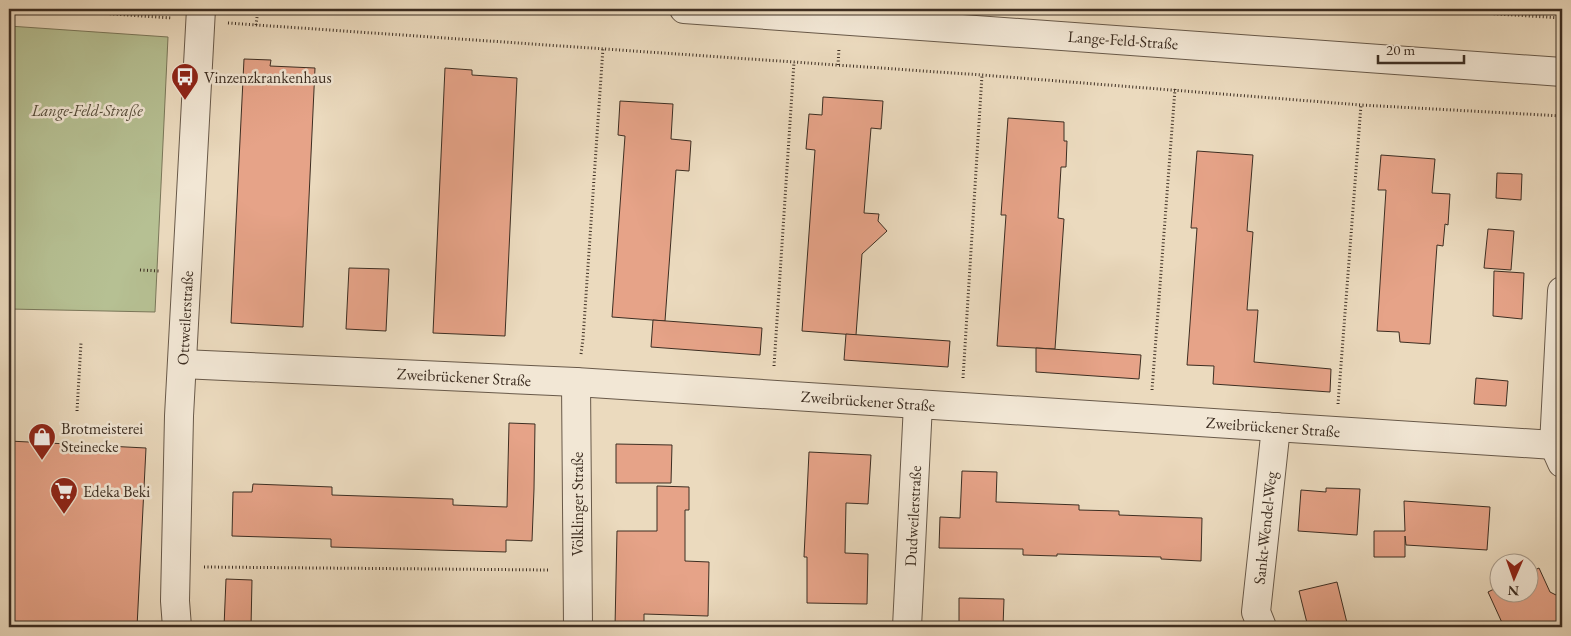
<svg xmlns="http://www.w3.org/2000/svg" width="1571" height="636" font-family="'EB Garamond',serif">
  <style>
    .green { fill: #b6c093; stroke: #7a775a }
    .building { fill: #e6a388; stroke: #3d2e22 }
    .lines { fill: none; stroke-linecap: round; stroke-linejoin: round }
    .minor-casing { stroke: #685949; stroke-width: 30 }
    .path { stroke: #3d2e22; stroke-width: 3; stroke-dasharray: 1 2.5; stroke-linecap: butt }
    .minor { stroke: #f2e7d5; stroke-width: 28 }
    .labels { text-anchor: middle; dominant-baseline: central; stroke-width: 5; stroke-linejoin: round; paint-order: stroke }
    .street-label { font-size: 16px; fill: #3d2e22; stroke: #f2e7d5 }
    .poi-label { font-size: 16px; fill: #3d2e22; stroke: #f2e7d5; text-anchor: start }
    .park-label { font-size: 16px; font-style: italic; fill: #554b39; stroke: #f2e7d5 }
  </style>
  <rect width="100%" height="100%" fill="#ebdabe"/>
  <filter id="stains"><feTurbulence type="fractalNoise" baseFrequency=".004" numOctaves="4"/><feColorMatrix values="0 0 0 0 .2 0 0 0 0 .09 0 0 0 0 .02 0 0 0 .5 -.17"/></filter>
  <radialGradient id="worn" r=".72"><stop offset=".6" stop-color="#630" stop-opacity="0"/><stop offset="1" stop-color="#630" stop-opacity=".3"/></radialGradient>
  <polygon class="green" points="9,26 168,37 155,312 9,309"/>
  <g class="building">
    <polygon points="244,59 271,60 270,66 315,68 303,327 231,323"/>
    <polygon points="445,68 472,70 472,75 517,78 505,336 433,333"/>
    <polygon points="823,97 883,101 881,129 871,128 864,213 879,214 878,221 887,231 862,254 856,335 802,331 815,150 806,149 809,114 822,115"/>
    <polygon points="620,101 673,104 671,139 691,141 689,171 676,170 665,321 612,317 625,136 618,135"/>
    <polygon points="1008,118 1064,122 1064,141 1067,141 1066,167 1061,167 1058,218 1064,219 1055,349 997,346 1006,215 1001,215"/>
    <polygon points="1197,151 1253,155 1247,231 1253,232 1247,310 1258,310 1254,362 1331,369 1330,392 1213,384 1214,366 1187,365 1197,228 1191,228"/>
    <polygon points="1381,155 1435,159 1432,193 1450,194 1448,225 1445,224 1443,246 1437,245 1430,344 1400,342 1399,332 1377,331 1386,190 1378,190"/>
    <polygon points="1497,173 1522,174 1521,200 1496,198"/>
    <polygon points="1488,229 1514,231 1511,270 1484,268"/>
    <polygon points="349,268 389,269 386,331 346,329"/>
    <polygon points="1494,271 1524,273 1522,319 1493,316"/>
    <polygon points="653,320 762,328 760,355 651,347"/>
    <polygon points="846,334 950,341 948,367 844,360"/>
    <polygon points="1036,348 1141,355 1139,379 1036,372"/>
    <polygon points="1476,378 1508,381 1506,406 1474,404"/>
    <polygon points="509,423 535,424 534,489 532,541 506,540 506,552 331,547 331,539 232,536 233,492 252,492 253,484 332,487 332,495 453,499 453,505 507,507"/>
    <polygon points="9,441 146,448 137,627 9,623"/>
    <polygon points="616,444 672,445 671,483 616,483"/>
    <polygon points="809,452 871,455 868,504 846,503 845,553 868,554 867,604 807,603 807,557 804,557"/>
    <polygon points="962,471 997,472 996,502 1079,505 1079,510 1119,511 1119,515 1202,518 1201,561 1161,559 1161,557 1057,554 1057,556 1023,555 1023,549 939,548 940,517 960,518"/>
    <polygon points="657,486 689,487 689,510 685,510 685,561 709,562 708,616 644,614 644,627 615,627 617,531 657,531"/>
    <polygon points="1326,488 1360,489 1357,535 1298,531 1301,490 1326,492"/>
    <polygon points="1404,501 1490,507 1487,550 1406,545 1405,536 1405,557 1374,557 1374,531 1405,531"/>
    <polygon points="1539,568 1550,592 1558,596 1562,604 1562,627 1504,627 1488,592 1498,587 1498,594 1528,594 1528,573"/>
    <polygon points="226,579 252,580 251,627 224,627"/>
    <polygon points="1337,582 1348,627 1308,627 1299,591"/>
    <polygon points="959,598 1004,599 1003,627 959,627"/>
  </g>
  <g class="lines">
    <defs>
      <g id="minor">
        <polyline points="684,9 1562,72"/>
        <polyline points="1562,291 1554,445 1562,463"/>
        <polyline points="182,364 576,382 1554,445"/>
        <polyline points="576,382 578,627"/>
        <polyline points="177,627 175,601 179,416 201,9"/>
        <polyline points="907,627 918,404"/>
        <polyline points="1262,627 1256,612 1276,427"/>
      </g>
    </defs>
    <use href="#minor" class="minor-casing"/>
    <g class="path">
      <polyline points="40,9 172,18"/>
      <polyline points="1417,9 1562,18"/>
      <polyline points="1502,9 1504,14"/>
      <polyline points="228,23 982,75 1361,105 1562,116"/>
      <polyline points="256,25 258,9"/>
      <polyline points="838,65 839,48"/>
      <polyline points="140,270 159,271"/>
      <polyline points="581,354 583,339 603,48"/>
      <polyline points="774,366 794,62"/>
      <polyline points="963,378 982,75"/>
      <polyline points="1152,390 1175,89"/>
      <polyline points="1338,404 1361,105"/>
      <polyline points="77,411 81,343"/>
      <polyline points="204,567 550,570"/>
    </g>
    <use href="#minor" class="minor"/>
  </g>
  <defs>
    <symbol id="bus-pin" viewBox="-11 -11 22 30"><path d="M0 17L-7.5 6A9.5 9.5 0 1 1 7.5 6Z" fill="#8f2418" stroke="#f2e7d5"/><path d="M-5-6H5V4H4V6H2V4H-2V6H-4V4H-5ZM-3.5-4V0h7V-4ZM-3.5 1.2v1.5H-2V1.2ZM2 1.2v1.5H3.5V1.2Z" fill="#fff"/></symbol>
    <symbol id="shop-pin" viewBox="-11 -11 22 30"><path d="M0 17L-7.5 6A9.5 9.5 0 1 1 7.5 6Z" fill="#8f2418" stroke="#f2e7d5"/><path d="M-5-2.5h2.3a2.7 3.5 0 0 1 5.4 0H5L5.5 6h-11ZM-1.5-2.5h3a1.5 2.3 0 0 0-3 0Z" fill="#fff"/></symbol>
    <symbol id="supermarket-pin" viewBox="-11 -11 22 30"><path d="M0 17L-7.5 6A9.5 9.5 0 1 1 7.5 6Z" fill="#8f2418" stroke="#f2e7d5"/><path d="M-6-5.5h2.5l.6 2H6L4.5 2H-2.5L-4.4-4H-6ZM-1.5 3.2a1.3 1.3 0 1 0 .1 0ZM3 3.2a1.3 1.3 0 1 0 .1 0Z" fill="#fff"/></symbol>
  </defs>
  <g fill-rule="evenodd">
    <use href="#bus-pin" x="169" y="61" width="32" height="43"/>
    <use href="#shop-pin" x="26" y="421" width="32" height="43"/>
    <use href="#supermarket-pin" x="48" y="475" width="32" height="43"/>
  </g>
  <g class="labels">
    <g class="street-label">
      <text transform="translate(1123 40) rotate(4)">Lange-Feld-Straße</text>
      <text transform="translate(185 318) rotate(-87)">Ottweilerstraße</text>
      <text transform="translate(464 377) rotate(3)">Zweibrückener Straße</text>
      <text transform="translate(868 401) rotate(4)">Zweibrückener Straße</text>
      <text transform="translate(1273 427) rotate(4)">Zweibrückener Straße</text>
      <text transform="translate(577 504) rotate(-90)">Völklinger Straße</text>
      <text transform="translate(913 516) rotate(-87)">Dudweilerstraße</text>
      <text transform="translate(1265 528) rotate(-84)">Sankt-Wendel-Weg</text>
    </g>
    <g class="poi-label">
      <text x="204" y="77">Vinzenzkrankenhaus</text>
      <text x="61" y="428">Brotmeisterei<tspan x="61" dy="18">Steinecke</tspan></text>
      <text x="83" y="491">Edeka Beki</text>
    </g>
    <g class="park-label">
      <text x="87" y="110">Lange-Feld-Straße</text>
    </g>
  </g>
  <rect width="1571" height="636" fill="none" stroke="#ebdabe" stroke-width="30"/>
  <rect x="10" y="10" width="1551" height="616" fill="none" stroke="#3d2e22" stroke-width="2.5"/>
  <rect x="15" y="15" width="1541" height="606" fill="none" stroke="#3d2e22"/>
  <g transform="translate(1514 578) rotate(182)"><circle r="24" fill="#f2e7d5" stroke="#aa9d8d"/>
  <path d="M0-4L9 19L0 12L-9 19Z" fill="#8f2418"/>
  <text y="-8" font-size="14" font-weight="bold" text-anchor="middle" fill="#3d2e22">N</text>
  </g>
  <path d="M1378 55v8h86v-8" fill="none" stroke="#3d2e22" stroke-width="2.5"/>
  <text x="1386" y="55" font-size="15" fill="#3d2e22" stroke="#f2e7d5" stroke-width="4" paint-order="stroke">20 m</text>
  <rect width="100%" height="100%" filter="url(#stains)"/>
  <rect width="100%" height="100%" fill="url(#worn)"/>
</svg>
